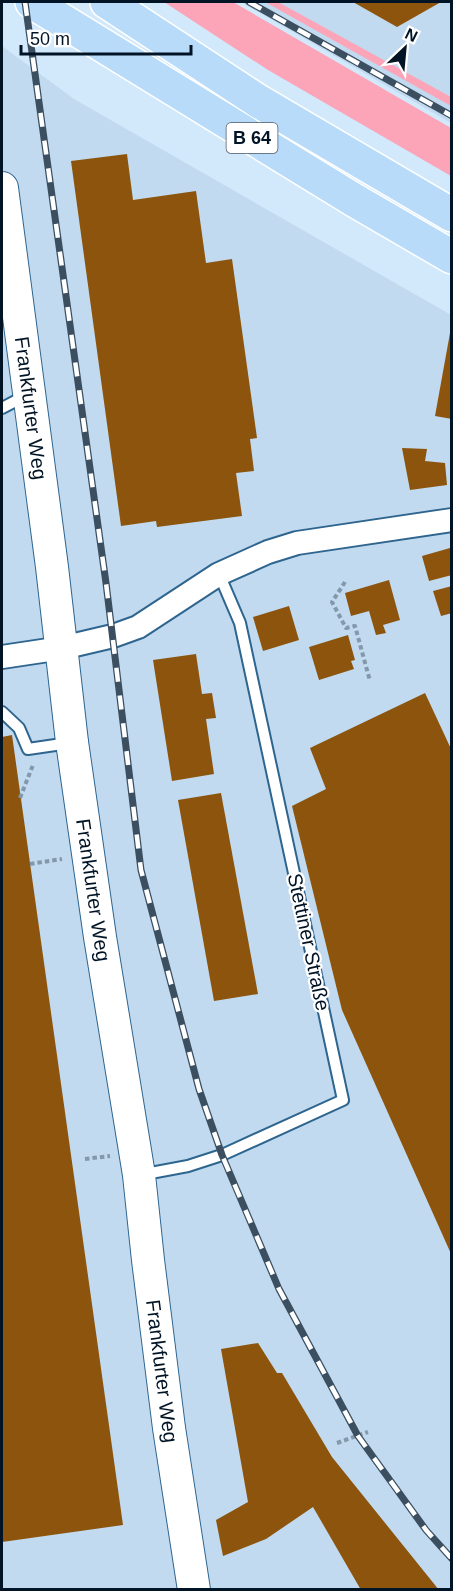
<svg xmlns="http://www.w3.org/2000/svg" width="453" height="1591" font-family="Arial,sans-serif">
  <style>
    .built { fill: #c1daef }
    .green { fill: #fca5b9 }
    .building { fill: #8c540c }
    .lines { fill: none; stroke-linecap: round; stroke-linejoin: round }
    .service-casing { stroke: #2e658f; stroke-width: 14 }
    .minor-casing { stroke: #2e658f; stroke-width: 26 }
    .secondary-casing { stroke: #2e658f; stroke-width: 34 }
    .trunk-casing { stroke: #fff; stroke-width: 36 }
    .path { stroke: #8398ab; stroke-width: 4; stroke-dasharray: 4.5 3; stroke-linecap: butt }
    .service { stroke: #fff; stroke-width: 10 }
    .minor { stroke: #fff; stroke-width: 22 }
    .secondary { stroke: #fff; stroke-width: 32 }
    .trunk { stroke: #b8dbfa; stroke-width: 33 }
    .rail-casing { stroke: #3b4f61; stroke-width: 7 }
    .rail { stroke: #fff; stroke-width: 4.5; stroke-dasharray: 14; stroke-linecap: butt }
    .labels { text-anchor: middle; dominant-baseline: central; stroke-width: 4.5; stroke-linejoin: round; paint-order: stroke }
    .shield { fill: #fff; stroke: #4d5a66; stroke-width: 1.5 }
    .shield-label { font-size: 18px; font-weight: bold; fill: #011425 }
    .street-label { font-size: 20px; fill: #011425; stroke: #fff }
  </style>
  <rect width="100%" height="100%" fill="#d2e9fc"/>
  <g class="built">
    <polygon points="241,2 451,2 451,123"/>
    <polygon points="2,46 74,99 451,315 451,1589 2,1589"/>
  </g>
  <g class="green">
    <polygon points="164,2 233,2 451,128 451,176 268,70"/>
    <polygon points="265,2 278,2 451,97 451,106"/>
  </g>
  <g class="building">
    <polygon points="353,2 441,2 397,27"/>
    <polygon points="127,154 133,200 196,191 206,263 232,259 257,438 250,439 254,471 236,473 242,516 157,527 156,521 121,526 71,161"/>
    <polygon points="450,333 452,333 452,419 435,416"/>
    <polygon points="402,448 427,449 425,461 445,463 447,485 410,490"/>
    <polygon points="450,548 452,575 429,581 422,556"/>
    <polygon points="389,580 400,620 383,625 386,633 376,635 369,611 351,616 345,593"/>
    <polygon points="452,586 452,613 441,616 433,591"/>
    <polygon points="289,606 299,640 263,651 253,617"/>
    <polygon points="348,635 355,660 351,661 354,669 319,680 309,647"/>
    <polygon points="196,654 202,694 212,693 216,718 206,719 214,774 172,781 153,660"/>
    <polygon points="425,693 452,751 452,1256 342,1010 292,806 326,789 310,748"/>
    <polygon points="12,735 123,1525 2,1542 2,737"/>
    <polygon points="221,793 258,994 214,1001 178,800"/>
    <polygon points="258,1343 277,1373 282,1373 332,1457 439,1590 361,1590 313,1507 266,1539 223,1556 216,1520 248,1502 221,1349"/>
  </g>
  <g class="lines">
    <defs>
      <g id="service">
        <polyline points="2,408 25,396"/>
        <polyline points="2,712 19,728 28,749 69,743"/>
        <polyline points="140,1175 188,1166 222,1155 343,1100 240,623 219,574"/>
      </g>
      <polyline id="minor" points="2,657 62,648 113,636 138,627 219,574 268,552 297,543 452,520"/>
      <g id="secondary">
        <path id="s1" d="M2,188L52,567L72,742L100,937L139,1175L148,1260L169,1428L194,1590"/>
      </g>
      <g id="trunk">
        <polyline points="32,2 354,200 452,257"/>
        <polyline points="107,2 258,101 452,215"/>
      </g>
    </defs>
    <use href="#service" class="service-casing"/>
    <use href="#minor" class="minor-casing"/>
    <use href="#secondary" class="secondary-casing"/>
    <use href="#trunk" class="trunk-casing"/>
    <g class="path">
      <polyline points="345,582 332,602 346,628 355,626 370,681"/>
      <polyline points="20,798 33,765"/>
      <polyline points="30,864 62,859"/>
      <polyline points="85,1159 110,1156"/>
      <polyline points="337,1443 368,1432"/>
    </g>
    <use href="#service" class="service"/>
    <use href="#minor" class="minor"/>
    <use href="#secondary" class="secondary"/>
    <use href="#trunk" class="trunk"/>
    <defs>
      <g id="rail">
        <polyline points="25,2 106,583 141,870 199,1089 222,1155 279,1289 358,1436 426,1530 452,1559"/>
        <polyline points="249,2 452,116"/>
      </g>
    </defs>
    <use href="#rail" class="rail-casing"/>
    <use href="#rail" class="rail"/>
  </g>
  <g class="labels">
    <rect class="shield" x="226.5" y="123" width="51" height="30" rx="4.5"/>
    <g class="shield-label">
      <text x="252" y="138">B 64</text>
    </g>
    <g class="street-label">
      <text stroke="none"><textPath href="#s1" startOffset="222">Frankfurter Weg</textPath></text>
      <text stroke="none"><textPath href="#s1" startOffset="708">Frankfurter Weg</textPath></text>
      <text transform="translate(309 942) rotate(78)">Stettiner Straße</text>
      <text stroke="none"><textPath href="#s1" startOffset="1194">Frankfurter Weg</textPath></text>
    </g>
  </g>
  <rect width="453" height="1591" fill="none" stroke="#011425" stroke-width="6"/>
  <g transform="translate(405 48) rotate(26)" stroke="#ffffff" stroke-width="4.5" paint-order="stroke">
  <path d="M0-4.5L10 22L0 15L-10 22Z" fill="#011425"/>
  <text y="-9" font-size="16" font-weight="bold" text-anchor="middle" fill="#011425">N</text>
  </g>
  <path d="M21 45v9h170v-9" fill="none" stroke="#011425" stroke-width="3"/>
  <text x="30" y="45" font-size="18" fill="#011425" stroke="#ffffff" stroke-width="4.5" paint-order="stroke">50 m</text>
</svg>
